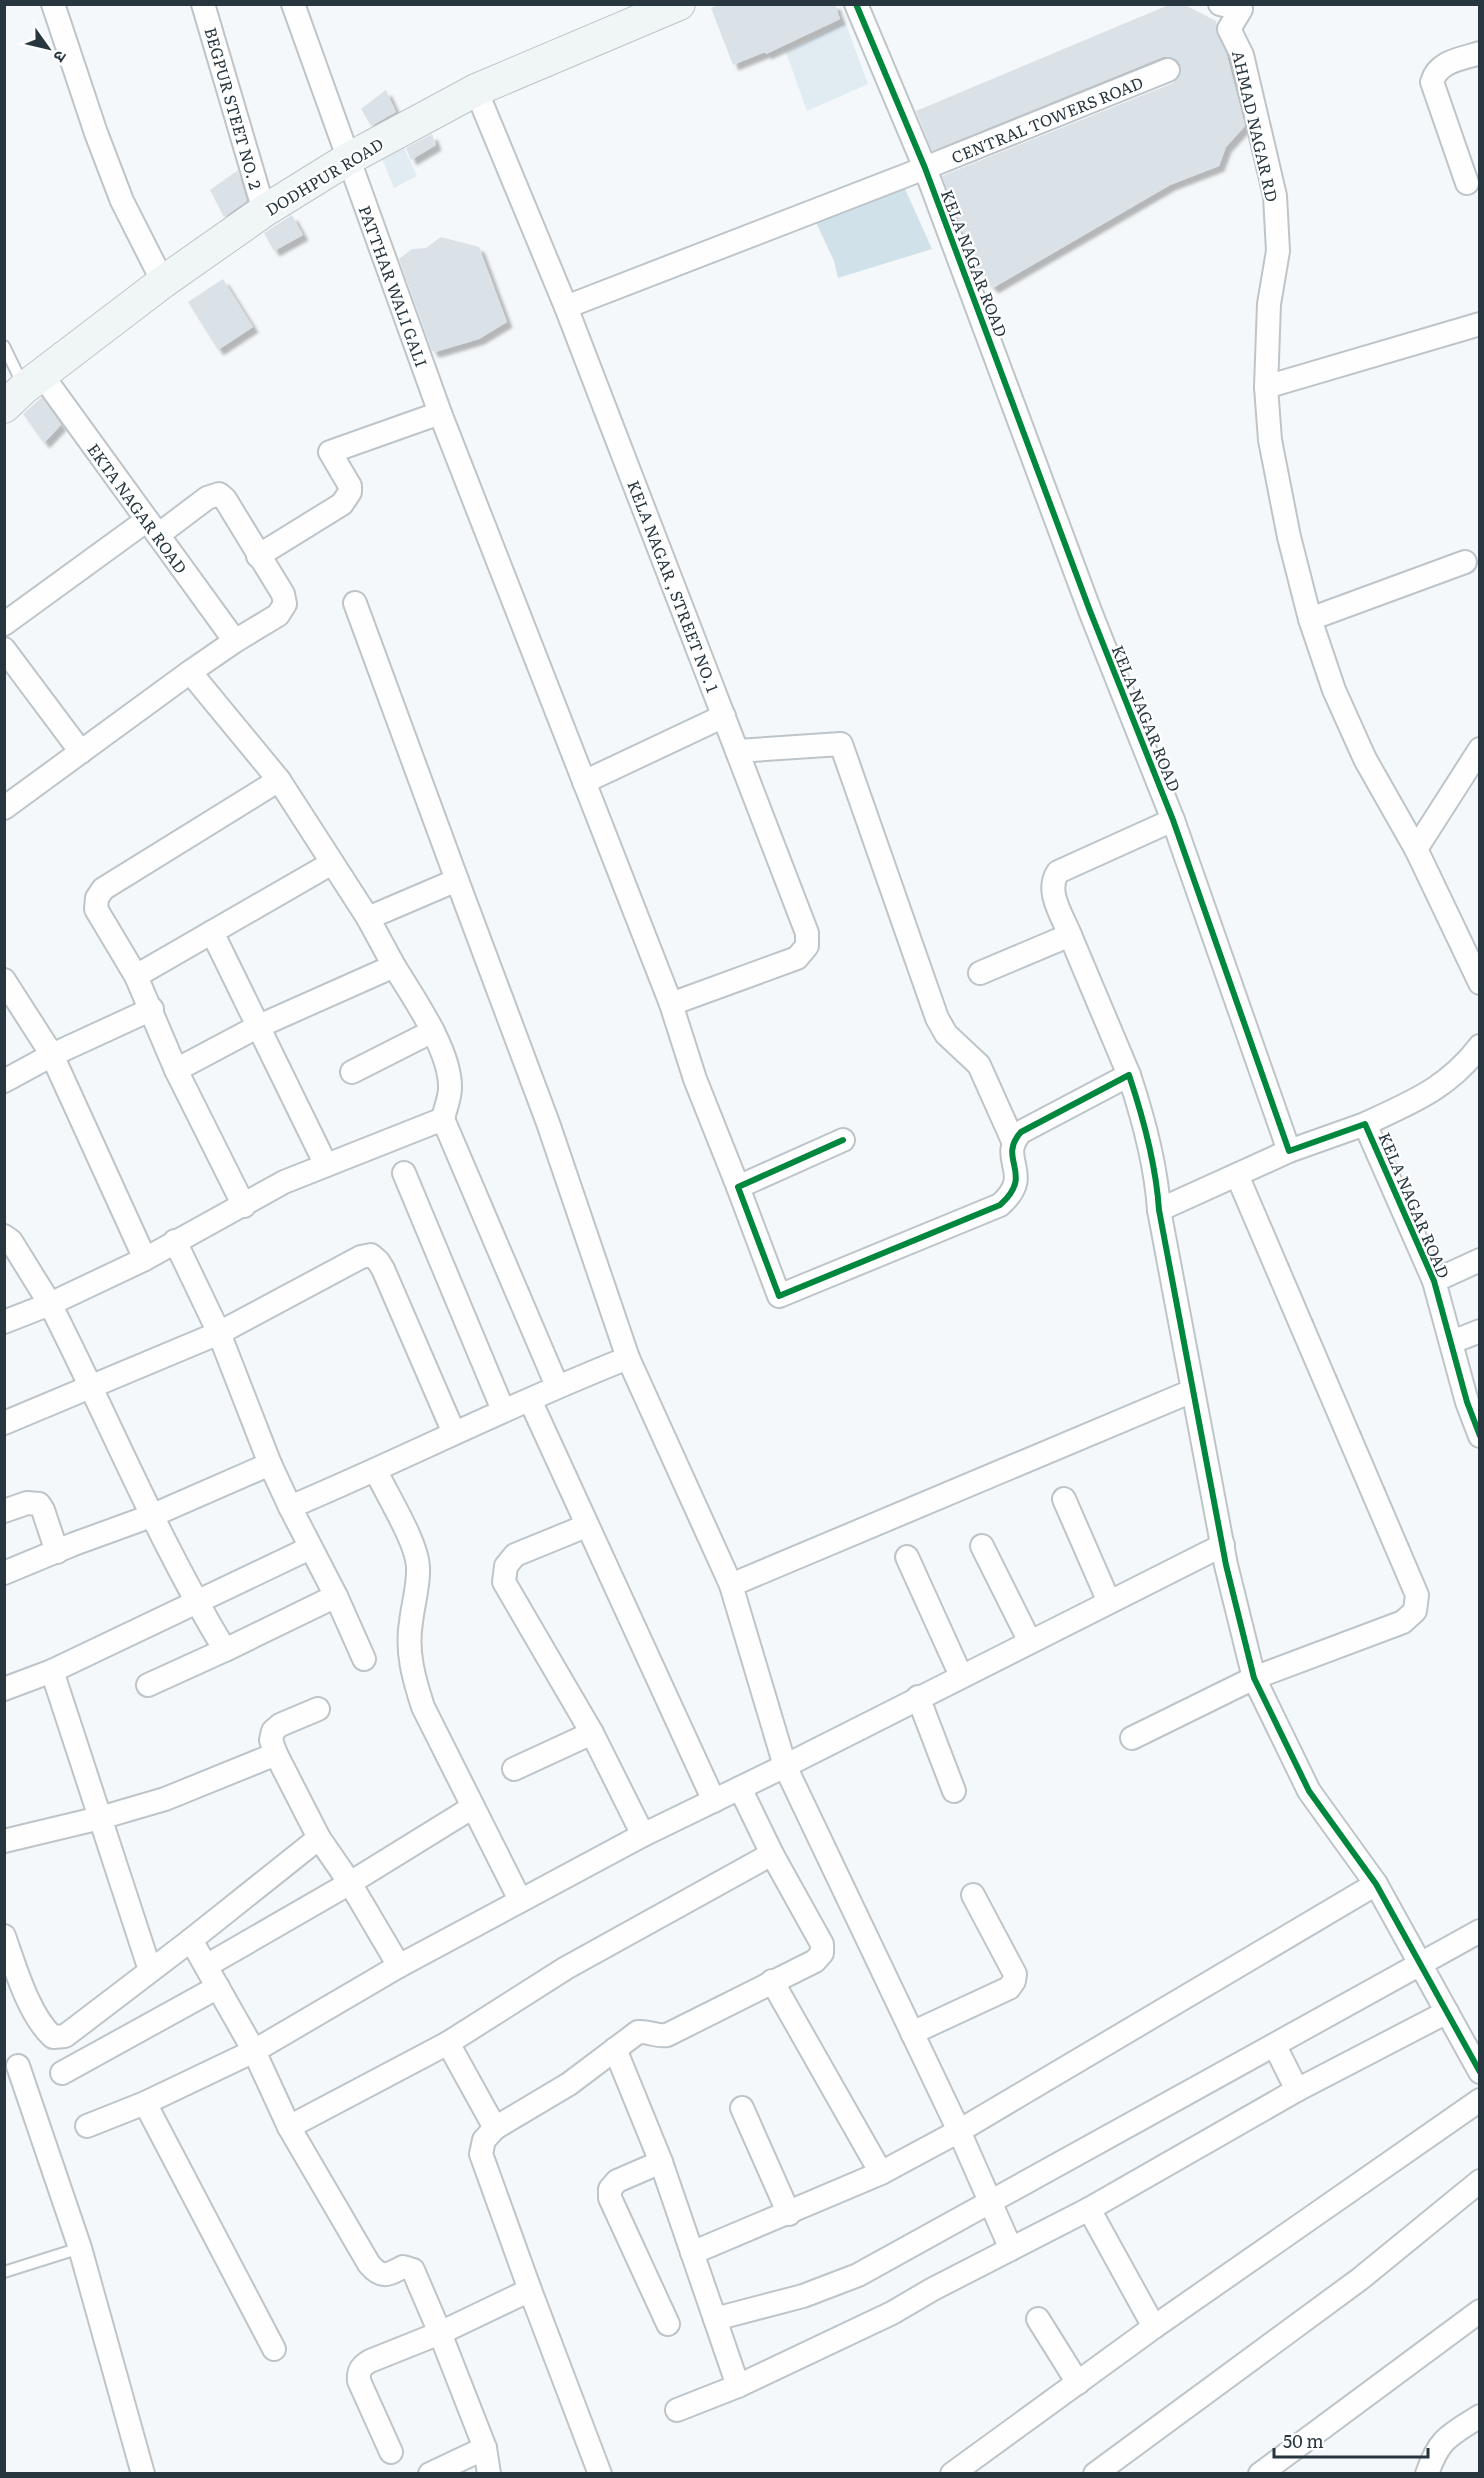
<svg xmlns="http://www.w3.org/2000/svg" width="1484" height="2478" font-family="Literata,'Noto Sans Devanagari',serif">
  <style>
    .built { fill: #e0ebf2 }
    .green { fill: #d1e1e9 }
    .building { fill: #dae1e7; filter: url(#shadow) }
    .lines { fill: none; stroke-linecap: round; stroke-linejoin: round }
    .lane-casing { stroke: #bdc5ca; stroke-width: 14 }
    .street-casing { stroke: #bdc5ca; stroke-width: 26 }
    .secondary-casing { stroke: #bdc5ca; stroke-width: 34 }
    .lane { stroke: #fefefe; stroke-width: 10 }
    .street { stroke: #fefefe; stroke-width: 22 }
    .secondary { stroke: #f0f5f6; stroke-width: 32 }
    .cycleway-casing { stroke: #fff; stroke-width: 10 }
    .cycleway { stroke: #00873e; stroke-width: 6 }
    .labels { text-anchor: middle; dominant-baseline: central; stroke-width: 4.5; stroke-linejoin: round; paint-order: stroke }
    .street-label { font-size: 16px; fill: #28373f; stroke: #fff }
  </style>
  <defs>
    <filter id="shadow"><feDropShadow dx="5.5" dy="5.5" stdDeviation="1.5" flood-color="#0004"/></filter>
  </defs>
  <rect width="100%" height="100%" fill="#f5f8fa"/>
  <g class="built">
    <polygon points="845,22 868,84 807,111 786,52"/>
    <polygon points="397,132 417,176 394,188 376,144"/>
  </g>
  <polygon class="green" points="902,182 932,249 838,278 834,261 813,216"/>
  <g class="building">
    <polygon points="721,4 835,4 840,19 766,54 765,52 733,65 711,8"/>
    <polygon points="1171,4 1183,4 1216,21 1217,34 1226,52 1245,126 1226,147 1219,166 1170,185 993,288 977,270 942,176 1173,83 1181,72 1180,64 1170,57 1163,57 932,151 916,111"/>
    <polygon points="386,90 396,112 371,126 361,109"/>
    <polygon points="432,134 436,145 411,160 406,148"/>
    <polygon points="238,170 247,201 224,217 210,190"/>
    <polygon points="292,215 303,235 274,251 264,233"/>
    <polygon points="441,237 479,247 507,322 479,339 435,352 432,351 399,259 412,249 426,248"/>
    <polygon points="223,279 253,327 218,350 188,302"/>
    <polygon points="42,397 61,425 44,443 23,414"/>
  </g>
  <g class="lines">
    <defs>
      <g id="lane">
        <polyline points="4,346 23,385"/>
        <polyline points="4,2272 80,2248"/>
      </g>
      <g id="street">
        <polyline points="53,4 96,133 122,201 163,282"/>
        <polyline points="203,4 264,211"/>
        <polyline points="293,4 440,413 671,1004 695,1079 738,1187"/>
        <polyline points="856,4 925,168 1090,611 1173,820 1289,1151 1365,1124 1434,1281 1467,1402 1480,1436"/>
        <polyline points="1220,4 1241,9 1229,29 1242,55 1275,196 1278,251 1269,304 1266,387 1270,440 1289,537 1310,619 1334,690 1365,759 1416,849 1480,749"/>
        <polyline points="476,90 566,307 807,933 807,946 797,958 671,1004"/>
        <path d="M1467,183L1432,82C1438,61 1461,59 1480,53"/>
        <polyline points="566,307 925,168 1168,70"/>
        <polyline points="42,375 235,641"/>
        <polyline points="1266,387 1480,324"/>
        <polyline points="258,556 342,504 350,492 350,486 330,452 440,413"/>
        <polyline points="1310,619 1465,562"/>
        <polyline points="4,624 147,520"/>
        <polyline points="4,649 81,752"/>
        <polyline points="190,672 279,780 368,918"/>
        <polyline points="737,751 841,744 937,1018 946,1034 979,1065 1013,1141"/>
        <polyline points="584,782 724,716"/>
        <polyline points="4,808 190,672 235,641 278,615 285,604 283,594 225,499 219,494 207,498 158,535"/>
        <polyline points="1416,849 1480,983"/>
        <polyline points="212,932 326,1165"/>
        <polyline points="1070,935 1129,1075"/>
        <path d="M980,973L1070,935C1062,915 1045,891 1058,872L1173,820"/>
        <polyline points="136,976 332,863"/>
        <polyline points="4,980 52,1055 145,1259"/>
        <polyline points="176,1070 136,976 96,909 97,898 103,889 279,780"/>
        <polyline points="352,1072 433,1031"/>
        <polyline points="4,1081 52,1055 152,1009"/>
        <polyline points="443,1119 557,1386"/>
        <path d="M1365,1124C1412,1102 1447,1089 1480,1046"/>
        <path d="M843,1140L738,1187L779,1296L1000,1205C1036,1173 996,1160 1021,1132L1129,1075C1144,1120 1156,1164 1159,1210L1226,1565L1254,1678L1309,1791L1376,1884L1480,2072"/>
        <polyline points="404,1173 503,1410"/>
        <polyline points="244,1206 176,1070 257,1027 394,966 368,918 457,880 355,603"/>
        <polyline points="1159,1210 1289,1151"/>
        <polyline points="4,1236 11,1241 50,1304 4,1322"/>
        <polyline points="175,1241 219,1333 270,1464"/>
        <polyline points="1434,1281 1480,1260"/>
        <polyline points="1452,1342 1480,1331"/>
        <polyline points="628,1358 731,1585 785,1766 959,2131 1011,2249"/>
        <polyline points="530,1400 714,1801"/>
        <polyline points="4,1423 219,1333 361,1257 371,1255 378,1261 383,1269 454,1433"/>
        <path d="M376,1471C387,1495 417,1542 418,1567C419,1585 413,1604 411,1622C406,1652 414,1679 423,1707L520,1900"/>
        <polyline points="1064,1499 1109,1602"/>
        <polyline points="290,1507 336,1596 364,1659"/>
        <polyline points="4,1511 27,1503 39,1504 43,1510 57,1552"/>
        <polyline points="586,1526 515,1555 506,1566 504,1582 592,1733 643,1835"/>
        <polyline points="982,1546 1030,1642"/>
        <polyline points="907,1557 961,1676"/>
        <path d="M4,1573L74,1544L151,1516L270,1464L290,1507C404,1459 513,1403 628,1358L548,1123L457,880"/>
        <polyline points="731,1585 1192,1391"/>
        <polyline points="225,1650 336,1596"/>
        <polyline points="52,1671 150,1970"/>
        <path d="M148,1685L225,1650C157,1539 109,1419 50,1304L145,1259L284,1182L443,1119C445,1109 450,1098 450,1088C451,1051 413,997 394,966"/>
        <polyline points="4,1689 52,1671 310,1548"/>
        <polyline points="918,1697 954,1791"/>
        <polyline points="1132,1738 1254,1678 1403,1622 1415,1611 1417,1595 1237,1175"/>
        <polyline points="514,1769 592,1733"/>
        <polyline points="319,1838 350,1883 399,1966"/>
        <polyline points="4,1841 100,1818 165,1799 276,1754"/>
        <path d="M4,1936C15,1967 29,2016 53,2037L65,2036L191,1940L319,1838L276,1754L271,1740L273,1731L280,1725L318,1709"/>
        <path d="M191,1940L254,2051L289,2127L369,2264C382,2279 387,2275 403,2267L413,2270L440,2333L370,2361C361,2366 358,2371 359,2381L391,2452"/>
        <polyline points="206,1966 350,1883 473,1807"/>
        <polyline points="772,1981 881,2173"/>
        <polyline points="912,2033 1009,1988 1014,1981 1015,1974 973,1895"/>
        <polyline points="448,2043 495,2128 484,2140 481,2154 530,2290 440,2333 485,2448 489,2474"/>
        <polyline points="1275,2046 1297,2090"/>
        <polyline points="615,2049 661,2162 738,2386"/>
        <polyline points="18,2066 80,2248 143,2474"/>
        <polyline points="62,2073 218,1987"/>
        <polyline points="145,2103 274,2349"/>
        <polyline points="742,2108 789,2214"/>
        <polyline points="87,2126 145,2103 254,2051 399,1966 643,1835 785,1766 1223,1545"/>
        <polyline points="289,2127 448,2043 566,1968 772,1854"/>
        <path d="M495,2128L569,2084L638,2032C649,2031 657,2037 667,2035L815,1961L822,1953V1944L772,1854L740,1788"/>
        <polyline points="661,2162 617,2181 610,2189 610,2198 668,2324"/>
        <polyline points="692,2253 881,2173 959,2131 1376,1884"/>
        <polyline points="530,2290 600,2474"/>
        <polyline points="715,2319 803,2296 858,2275 1480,1931"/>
        <polyline points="1038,2319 1078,2383"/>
        <polyline points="1154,2327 1480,2100"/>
        <polyline points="677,2410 738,2386 892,2313 933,2289 1089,2209 1297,2090 1447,2012"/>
        <polyline points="430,2474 485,2448"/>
        <polyline points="952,2474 1154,2327 1089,2209"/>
        <polyline points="1095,2474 1360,2279 1480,2181"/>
        <polyline points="1260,2474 1480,2311"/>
        <path d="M1427,2474C1439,2438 1450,2435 1480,2416"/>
      </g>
      <polyline id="secondary" points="4,407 24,388 163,282 264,211 348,159 476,90 679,4"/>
    </defs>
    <use href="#lane" class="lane-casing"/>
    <use href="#street" class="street-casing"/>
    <use href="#secondary" class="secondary-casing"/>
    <use href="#lane" class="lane"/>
    <use href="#street" class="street"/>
    <use href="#secondary" class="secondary"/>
    <defs>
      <g id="cycleway">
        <polyline points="856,4 925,168 1090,611 1173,820 1289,1151 1365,1124 1434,1281 1467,1402 1480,1436"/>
        <path d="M843,1140L738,1187L779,1296L1000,1205C1036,1173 996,1160 1021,1132L1129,1075C1144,1120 1156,1164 1159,1210L1226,1565L1254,1678L1309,1791L1376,1884L1480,2072"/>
      </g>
    </defs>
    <use href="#cycleway" class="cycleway-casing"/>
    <use href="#cycleway" class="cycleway"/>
  </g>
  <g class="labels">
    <g class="street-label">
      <text transform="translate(234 108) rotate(74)">BEGPUR STEET NO. 2</text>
      <text transform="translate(1047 119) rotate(-22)">CENTRAL TOWERS ROAD</text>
      <text transform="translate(1256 126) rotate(77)">AHMAD NAGAR RD</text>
      <text transform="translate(324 176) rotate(-31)">DODHPUR ROAD</text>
      <text transform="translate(975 263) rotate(69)">KELA NAGAR ROAD</text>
      <text transform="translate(394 286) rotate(70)">PATTHAR WALI GALI</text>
      <text transform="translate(138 508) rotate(54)">EKTA NAGAR ROAD</text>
      <text transform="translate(674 586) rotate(69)">KELA NAGAR , STREET NO. 1</text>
      <text transform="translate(1147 718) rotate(68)">KELA NAGAR ROAD</text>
      <text transform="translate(1415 1205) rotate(67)">KELA NAGAR ROAD</text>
    </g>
  </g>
  <rect width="1484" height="2478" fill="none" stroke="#28373f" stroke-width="12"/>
  <g transform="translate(48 48) rotate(124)" stroke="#ffffff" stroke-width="4.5" paint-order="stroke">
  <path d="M0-4.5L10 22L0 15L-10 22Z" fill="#28373f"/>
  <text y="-9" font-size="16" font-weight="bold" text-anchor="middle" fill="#28373f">उ</text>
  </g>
  <path d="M1274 2448v9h154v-9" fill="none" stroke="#28373f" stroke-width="3"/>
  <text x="1283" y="2448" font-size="18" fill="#28373f" stroke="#ffffff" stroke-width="4.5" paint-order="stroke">50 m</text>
</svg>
